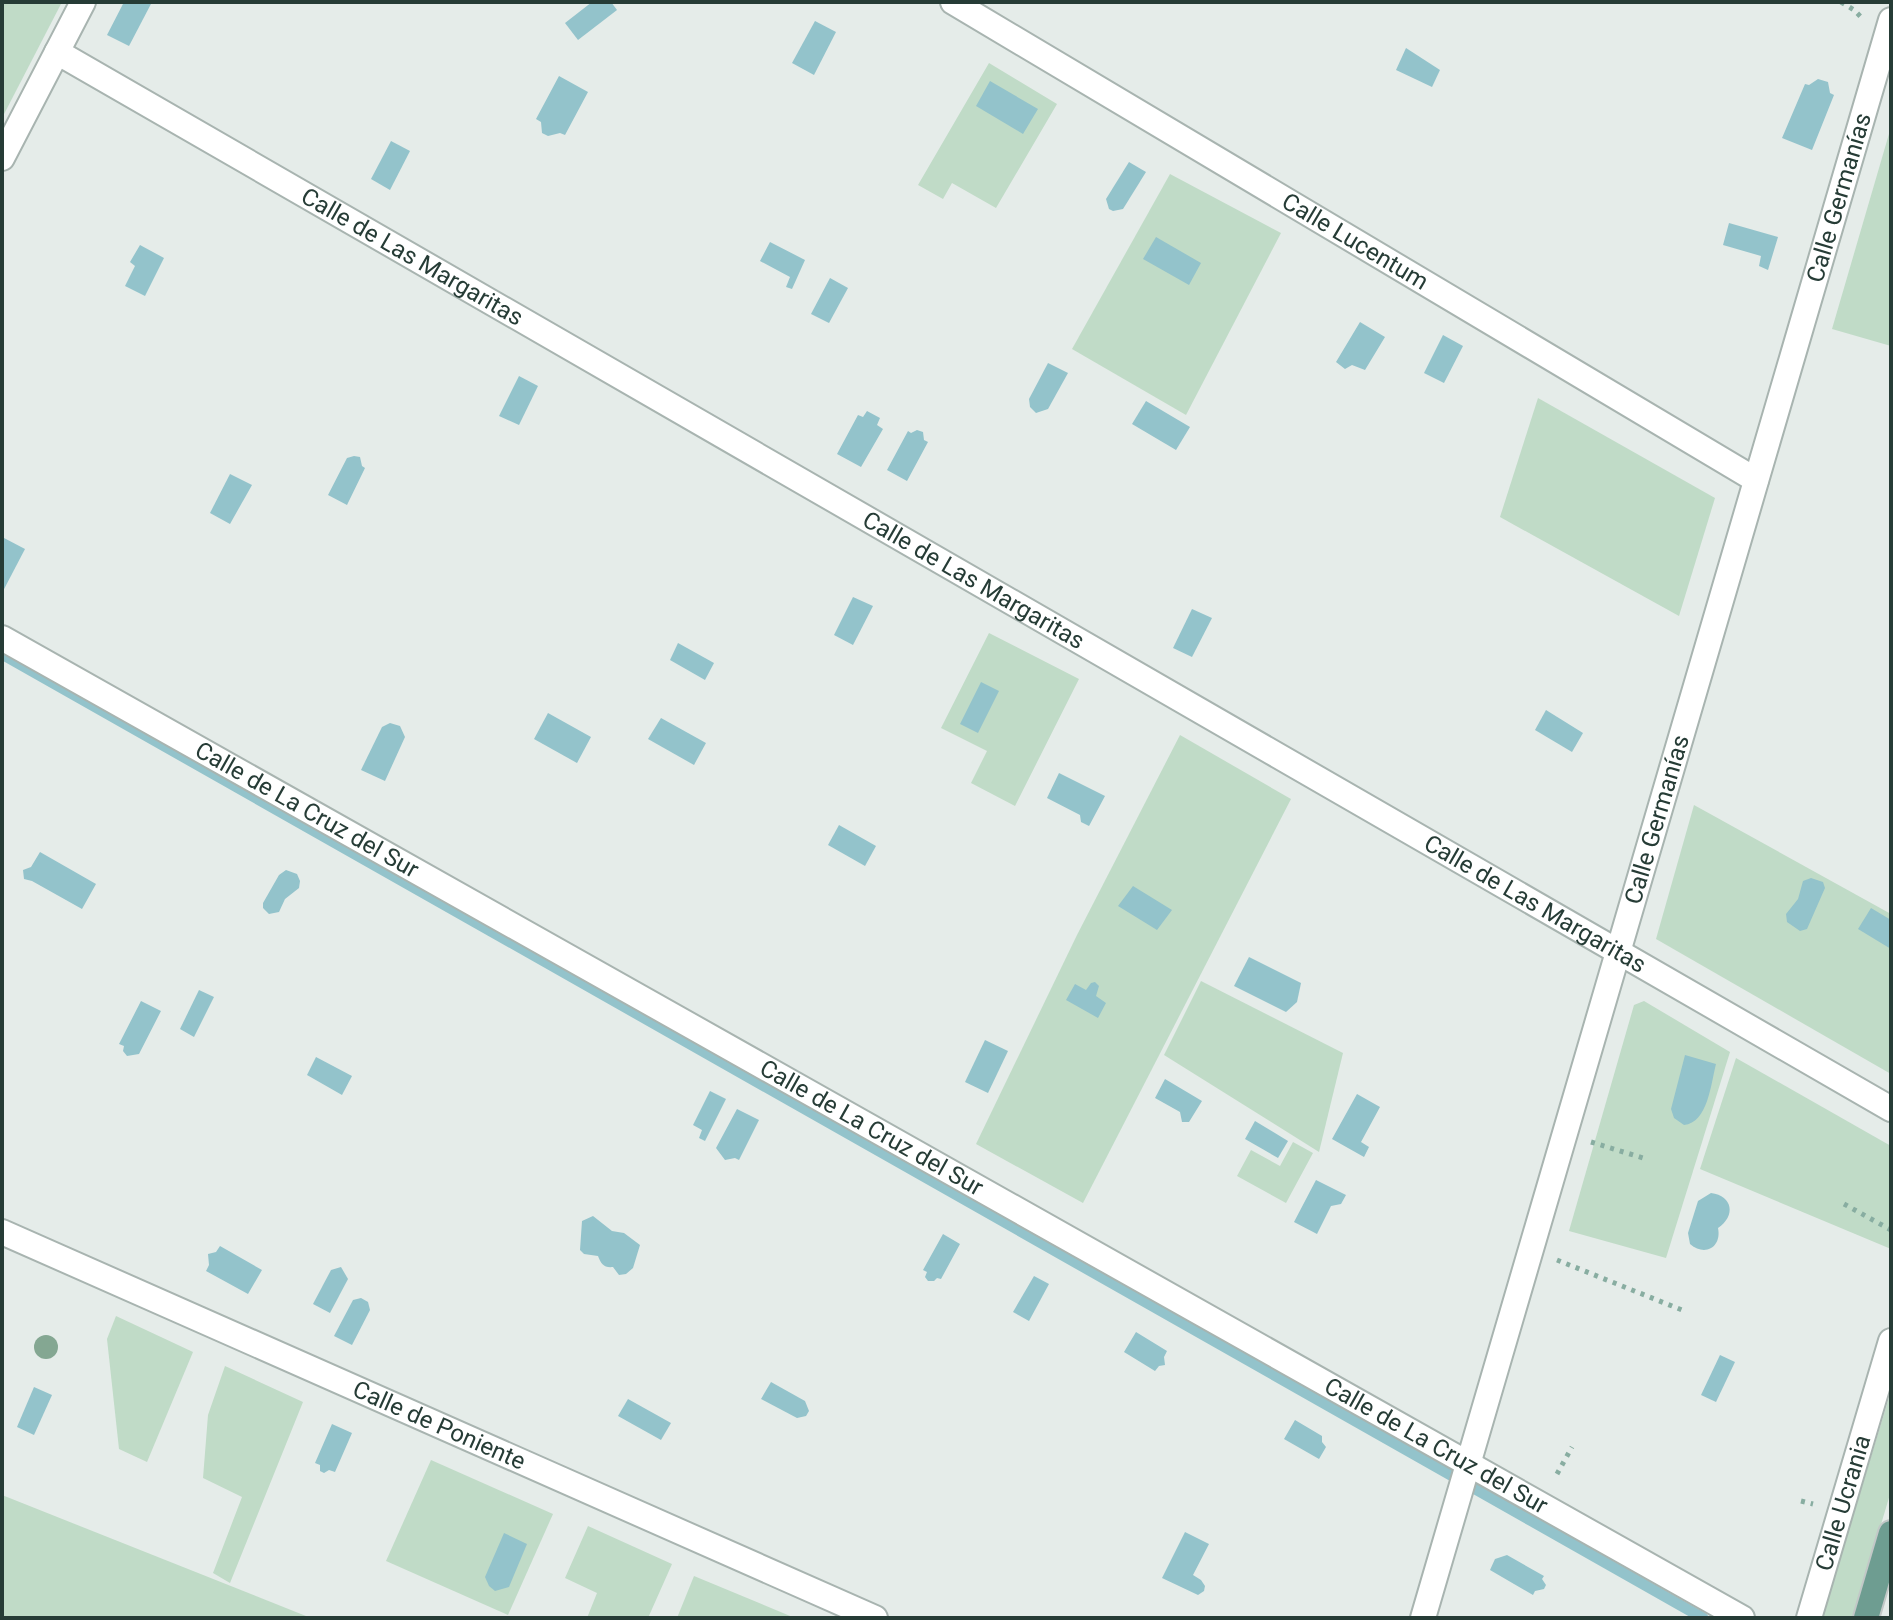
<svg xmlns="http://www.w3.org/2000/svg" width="1893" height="1620" font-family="Roboto,sans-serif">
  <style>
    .green { fill: #c0dbc7 }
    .water { fill: #93c3cb }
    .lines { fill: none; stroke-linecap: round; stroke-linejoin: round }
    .stream { stroke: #93c3cb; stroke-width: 11 }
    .street-casing { stroke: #a8b4b0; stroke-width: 28 }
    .primary-casing { stroke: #c2c8c7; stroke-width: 28 }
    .path { stroke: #88ada1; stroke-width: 5; stroke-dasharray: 4 6; stroke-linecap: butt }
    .street { stroke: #fff; stroke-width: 24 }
    .primary { stroke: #6e9d91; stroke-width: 24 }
    .tree { fill: #84a792 }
    .labels { text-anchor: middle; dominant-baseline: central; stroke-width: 6; stroke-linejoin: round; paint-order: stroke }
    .street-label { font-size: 24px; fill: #263c36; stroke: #f5f9f7 }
  </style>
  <rect width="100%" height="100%" fill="#e5ece9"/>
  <g class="green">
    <polygon points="2,2 62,2 2,118"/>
    <polygon points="989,63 1057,104 996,208 952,183 943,199 918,185"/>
    <polygon points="1891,127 1891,346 1832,329"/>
    <polygon points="1170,174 1281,233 1186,415 1072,349"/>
    <polygon points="1538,398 1715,498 1679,616 1500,517"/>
    <polygon points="989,633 1079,679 1015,806 971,783 987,751 941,728"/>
    <polygon points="1180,735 1291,799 1083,1203 976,1144 1077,935"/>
    <polygon points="1694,805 1891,914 1891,1074 1656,939"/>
    <polygon points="1201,981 1343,1053 1319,1152 1164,1055"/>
    <polygon points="1644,1001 1730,1052 1666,1258 1569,1231 1634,1005"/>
    <polygon points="1736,1058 1891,1146 1891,1249 1700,1169"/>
    <polygon points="1293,1142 1313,1153 1286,1203 1237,1176 1251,1150 1280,1166"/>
    <polygon points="116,1316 193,1352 147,1462 119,1449 107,1339"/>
    <polygon points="225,1366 303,1402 230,1583 213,1573 242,1497 203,1478 208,1415"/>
    <polygon points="1891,1391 1891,1491 1853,1618 1822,1618"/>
    <polygon points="431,1460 553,1514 508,1615 386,1561"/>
    <polygon points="2,1495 311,1618 2,1618"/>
    <polygon points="588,1526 672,1564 648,1618 587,1618 597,1593 565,1578"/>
    <polygon points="694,1576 795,1618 677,1618"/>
  </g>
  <g class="water">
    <polygon points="124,2 152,2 129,46 107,35"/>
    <polygon points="592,2 611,2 617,10 578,40 565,23"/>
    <polygon points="815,21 836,32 814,75 792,63"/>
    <polygon points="1406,48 1440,70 1432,87 1396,70"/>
    <polygon points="559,76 588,92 565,135 560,133 548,136 542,133 541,122 536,119"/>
    <polygon points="1818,79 1828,82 1830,93 1834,95 1812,150 1782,138 1805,84 1809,85"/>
    <polygon points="990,81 1038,109 1023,134 976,106"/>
    <polygon points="391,141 410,151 390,190 371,179"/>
    <polygon points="1129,162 1146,172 1123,209 1113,211 1109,209 1106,199"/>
    <polygon points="1729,223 1778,237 1768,270 1759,266 1761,256 1723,245"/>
    <polygon points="1156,237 1201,263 1189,285 1143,259"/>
    <polygon points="770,242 805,260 792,289 786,287 790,277 760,261"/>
    <polygon points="140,245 164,258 145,296 125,286 135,266 130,262"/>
    <polygon points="830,278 848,288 829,323 811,314"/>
    <polygon points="1360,322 1385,337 1365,370 1352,365 1345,369 1336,362"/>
    <polygon points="1443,335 1463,346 1444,383 1424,373"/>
    <polygon points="1048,363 1068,373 1048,409 1036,413 1030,407 1029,399"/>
    <polygon points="519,376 538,386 519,425 499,416"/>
    <polygon points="1146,401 1190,427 1176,450 1132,424"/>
    <polygon points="867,411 880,418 877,425 883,429 861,467 837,454 858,415 863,417"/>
    <polygon points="917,430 923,432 924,440 928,442 907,481 887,470 908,431 911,433"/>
    <polygon points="354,456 360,457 362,466 365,468 347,505 328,495 347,458"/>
    <polygon points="230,474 252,485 230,524 210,513"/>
    <polygon points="4,538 25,549 2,593 2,541"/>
    <polygon points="853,597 873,606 853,645 834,635"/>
    <polygon points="1192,609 1212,618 1192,657 1173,648"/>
    <polygon points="678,643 714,663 705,680 670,660"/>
    <polygon points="981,682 999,691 978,733 960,724"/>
    <polygon points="1546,710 1583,733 1572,752 1535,730"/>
    <polygon points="548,713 591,737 577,763 534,739"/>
    <polygon points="661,718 706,743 694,765 648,739"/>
    <polygon points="390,723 400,726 405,737 385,781 361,770 382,727"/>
    <polygon points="1059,773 1105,796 1089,826 1081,822 1080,815 1047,798"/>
    <polygon points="839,825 876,846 865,866 828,845"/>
    <polygon points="40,852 96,884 82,909 32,881 24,879 23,870 31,867"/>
    <polygon points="286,870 297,874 300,881 299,888 285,899 279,912 269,914 263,908 263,903 279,875"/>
    <polygon points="1811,878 1823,882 1825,888 1807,929 1800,931 1787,922 1786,914 1798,899 1803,881"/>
    <polygon points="1133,886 1172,910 1157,930 1118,906"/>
    <polygon points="1871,908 1891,920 1891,949 1858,929"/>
    <polygon points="1249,957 1301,983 1297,1002 1286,1012 1234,986"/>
    <polygon points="1095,982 1099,986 1096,996 1106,1003 1098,1018 1066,1000 1075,984 1086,990 1091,983"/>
    <polygon points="199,990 214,997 194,1037 180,1029"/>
    <polygon points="141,1001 161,1011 139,1054 127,1056 123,1051 124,1046 119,1044"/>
    <polygon points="985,1040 1008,1051 988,1093 965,1082"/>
    <path d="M1685,1055L1716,1064C1711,1083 1708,1123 1684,1125L1674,1118L1671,1109Z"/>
    <polygon points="316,1057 352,1076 342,1095 307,1075"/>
    <polygon points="1165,1079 1202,1101 1189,1122 1182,1122 1180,1112 1155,1098"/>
    <polygon points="710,1091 726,1099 705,1141 699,1138 702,1130 693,1125"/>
    <polygon points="1357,1094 1380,1107 1361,1142 1369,1147 1364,1157 1332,1139"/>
    <polygon points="737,1109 759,1120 739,1160 735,1158 725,1160 716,1148"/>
    <polygon points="1255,1121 1288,1141 1278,1158 1245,1139"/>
    <polygon points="1316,1180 1346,1195 1341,1204 1331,1206 1317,1234 1294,1222"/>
    <path d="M1711,1193C1733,1196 1736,1216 1718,1228C1722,1247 1705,1257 1690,1244L1688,1233L1698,1201Z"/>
    <path d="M593,1216L612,1231L624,1233L640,1245L633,1268L626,1274L619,1275L613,1267C604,1268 601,1264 598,1256L584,1254L580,1250L582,1221Z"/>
    <polygon points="943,1234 960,1244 941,1279 937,1278 934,1281 928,1281 925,1277 927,1272 923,1270"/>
    <polygon points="220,1246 262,1270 248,1294 206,1271 209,1265 208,1254 216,1252"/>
    <polygon points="341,1267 348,1279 330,1313 313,1304 331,1270"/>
    <polygon points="1034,1276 1049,1284 1029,1321 1013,1312"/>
    <polygon points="361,1298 368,1302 370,1310 352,1345 334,1336 353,1300"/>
    <polygon points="1136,1332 1167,1351 1164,1357 1165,1365 1159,1366 1155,1371 1124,1352"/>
    <polygon points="1720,1355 1735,1362 1716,1402 1701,1395"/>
    <polygon points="771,1382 805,1401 809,1411 806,1416 797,1418 761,1399"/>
    <polygon points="34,1387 52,1395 34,1435 17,1427"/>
    <polygon points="628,1399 671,1423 661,1440 618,1416"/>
    <polygon points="1295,1420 1322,1436 1322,1442 1326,1447 1319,1459 1284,1439"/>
    <polygon points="332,1424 352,1433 335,1472 329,1470 324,1473 320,1471 320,1465 315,1463"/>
    <polygon points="1185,1532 1209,1544 1193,1575 1201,1580 1205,1586 1204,1591 1198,1595 1162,1578"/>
    <polygon points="504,1533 527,1544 509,1587 495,1591 489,1586 485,1577"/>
    <polygon points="1507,1555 1544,1576 1542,1579 1546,1585 1544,1589 1535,1591 1533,1595 1490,1570 1495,1559"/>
  </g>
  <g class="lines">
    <polyline class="stream" points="2,654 1703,1618"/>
    <defs>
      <g id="street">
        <path id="s1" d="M953,2L1756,480"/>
        <path id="s2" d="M57,52L1891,1109"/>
        <polyline points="2,158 83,2"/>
        <path id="s3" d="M2,638L1742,1618"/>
        <path id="s4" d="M2,1232L875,1618"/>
        <path id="s5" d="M1423,1618L1891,20"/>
        <path id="s6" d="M1809,1618L1891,1341"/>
      </g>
      <polyline id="primary" points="1866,1618 1891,1533"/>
    </defs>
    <use href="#street" class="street-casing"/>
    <use href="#primary" class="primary-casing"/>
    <g class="path">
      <polyline points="1841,2 1854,10 1861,17"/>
      <polyline points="1591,1142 1643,1158"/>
      <polyline points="1844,1204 1891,1230"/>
      <polyline points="1557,1260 1682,1310"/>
      <polyline points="1557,1474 1572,1447"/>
      <polyline points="1801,1501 1813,1504"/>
    </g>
    <use href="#street" class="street"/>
    <use href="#primary" class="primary"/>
  </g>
  <circle class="tree" cx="46" cy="1347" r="12"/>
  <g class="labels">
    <g class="street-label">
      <text stroke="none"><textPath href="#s5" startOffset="1480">Calle Germanías</textPath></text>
      <text stroke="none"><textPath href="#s1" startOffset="468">Calle Lucentum</textPath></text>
      <text stroke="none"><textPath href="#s2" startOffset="410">Calle de Las Margaritas</textPath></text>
      <text stroke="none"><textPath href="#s2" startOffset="1058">Calle de Las Margaritas</textPath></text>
      <text stroke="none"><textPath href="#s3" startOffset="350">Calle de La Cruz del Sur</textPath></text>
      <text stroke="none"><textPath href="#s5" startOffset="832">Calle Germanías</textPath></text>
      <text stroke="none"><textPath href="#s2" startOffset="1706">Calle de Las Margaritas</textPath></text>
      <text stroke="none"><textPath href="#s3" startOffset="998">Calle de La Cruz del Sur</textPath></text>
      <text stroke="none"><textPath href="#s4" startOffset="478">Calle de Poniente</textPath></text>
      <text stroke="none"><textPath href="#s3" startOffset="1646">Calle de La Cruz del Sur</textPath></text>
      <text stroke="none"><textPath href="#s6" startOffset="120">Calle Ucrania</textPath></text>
    </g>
  </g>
  <rect width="1893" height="1620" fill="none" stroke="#263c36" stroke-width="8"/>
</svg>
